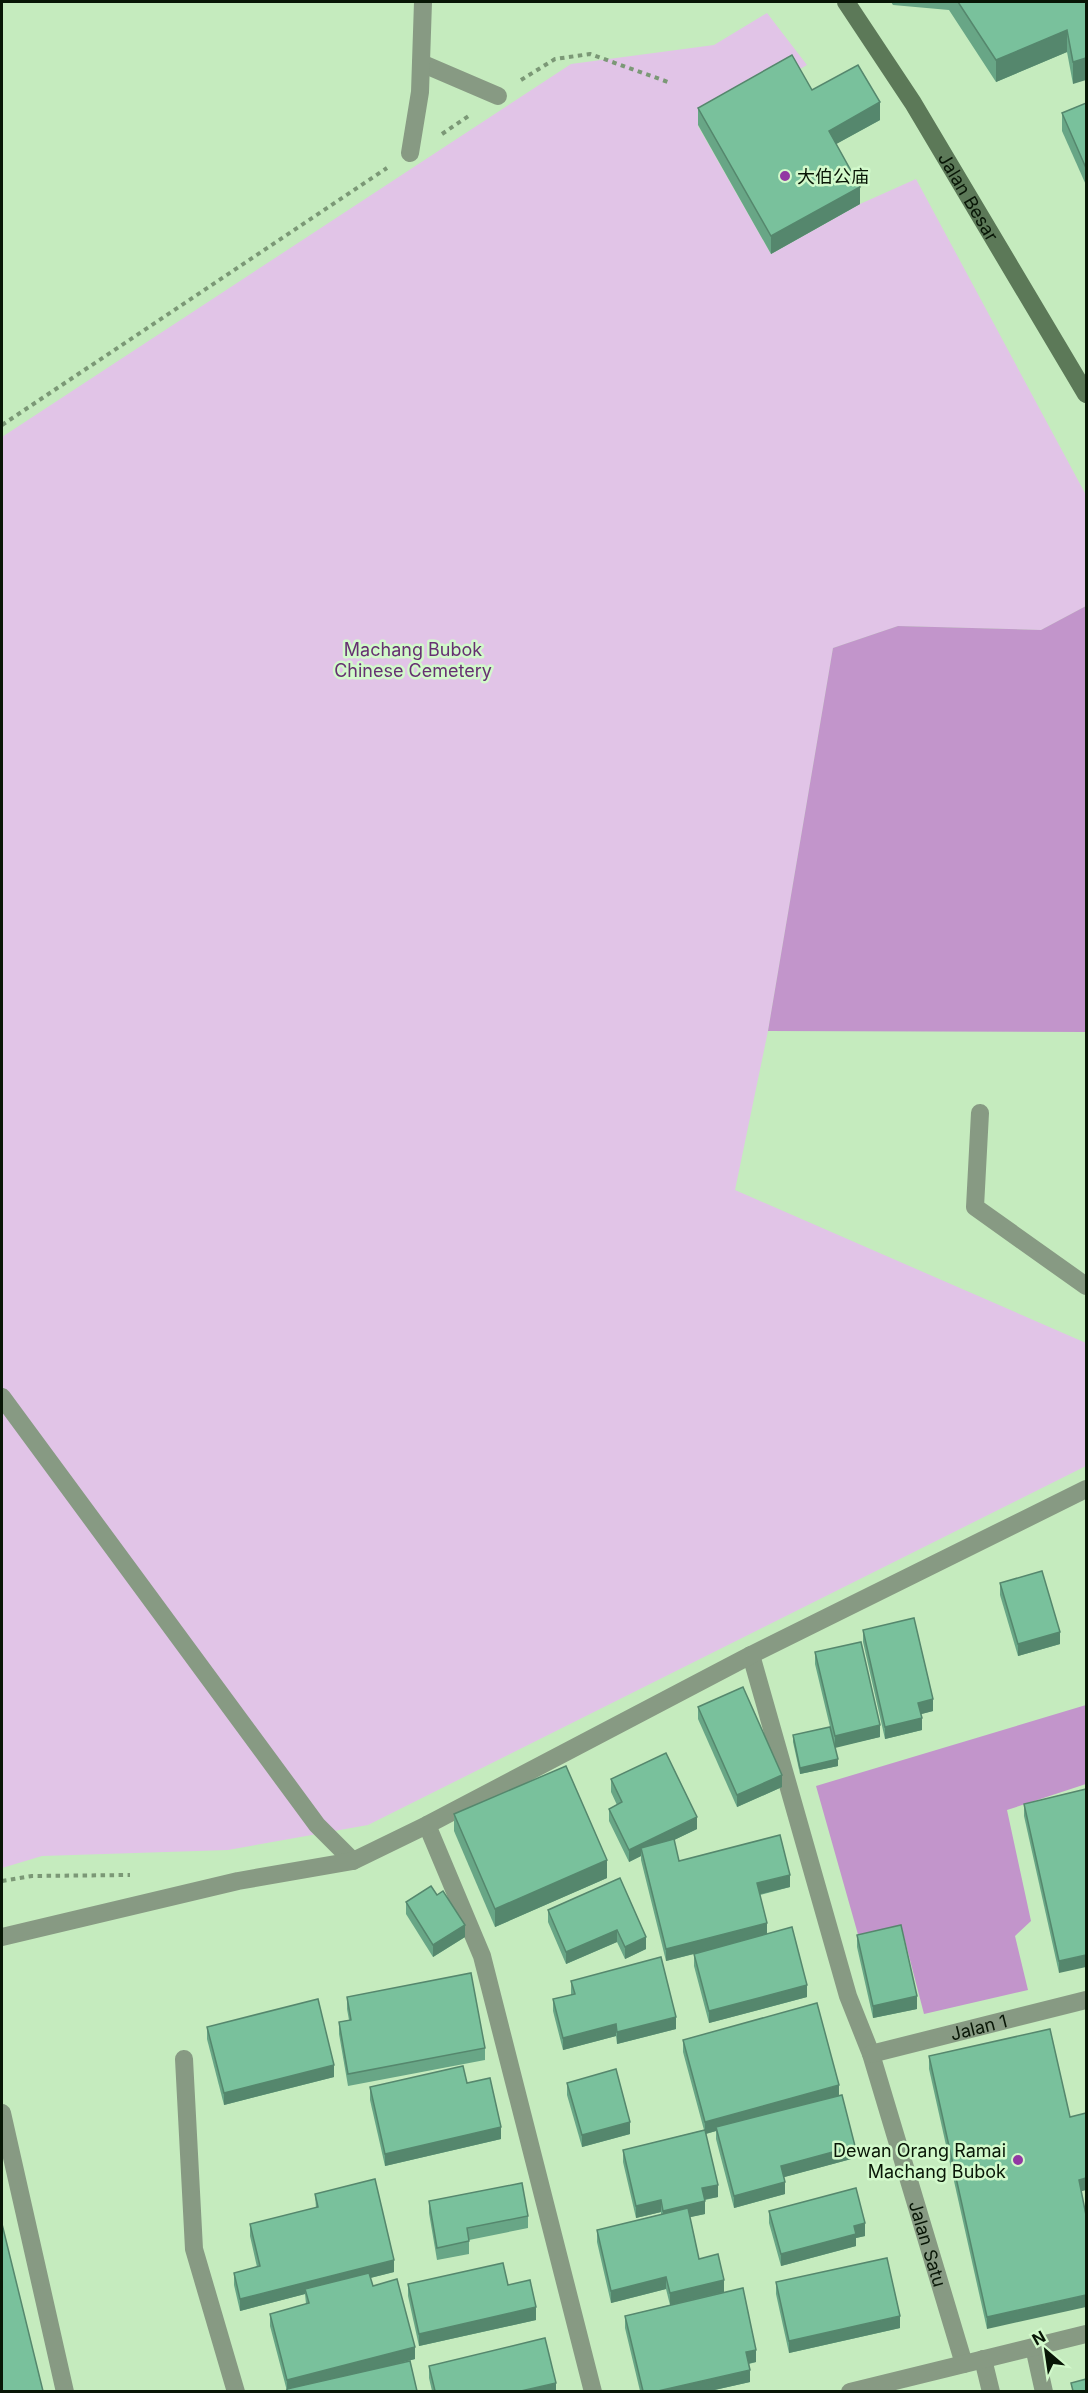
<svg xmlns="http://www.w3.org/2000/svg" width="1088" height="2393" font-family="Inter,'Noto Sans SC',sans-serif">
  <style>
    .green { fill: #e1c4e7 }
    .forest { fill: #c295cb }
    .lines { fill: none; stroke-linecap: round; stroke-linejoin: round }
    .path { stroke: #7b9876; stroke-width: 4; stroke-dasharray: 4.5 4.5; stroke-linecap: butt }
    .lane { stroke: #879a83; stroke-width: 18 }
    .street { stroke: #879a83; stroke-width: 18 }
    .secondary { stroke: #5c7958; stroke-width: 18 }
    .wall { fill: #68a686 }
    .shaded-wall { fill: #55876d }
    .building { fill: #79c19c; stroke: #55876d; stroke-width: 1.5 }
    .poi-dot { fill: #9238a3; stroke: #d2f9cb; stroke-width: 2 }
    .labels { text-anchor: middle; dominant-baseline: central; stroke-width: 5; stroke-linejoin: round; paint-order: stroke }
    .poi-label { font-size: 18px; fill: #081606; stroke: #d2f9cb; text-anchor: start }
    .street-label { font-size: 18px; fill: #081606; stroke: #d2f9cb }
    .park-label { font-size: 18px; fill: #663071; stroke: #d2f9cb }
  </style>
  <rect width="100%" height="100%" fill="#c5ebbe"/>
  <polygon class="green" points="767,13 807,65 698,126 771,254 860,204 916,179 1086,495 1086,606 1041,630 898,626 833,648 768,1031 735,1190 1086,1343 1086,1466 368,1825 228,1850 42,1856 2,1868 2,437 571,64 714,45"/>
  <g class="forest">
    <polygon points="1086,606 1086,1032 768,1031 833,648 898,626 1041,630"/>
    <polygon points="1086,1705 1086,1784 1007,1810 1031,1921 1015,1936 1028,1990 924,2014 902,1929 859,1938 816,1786"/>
  </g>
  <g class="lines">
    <g class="path">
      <polyline points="521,80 555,59 590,54 668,82"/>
      <polyline points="442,134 470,115"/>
      <polyline points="2,425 387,168"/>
      <polyline points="2,1881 32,1876 130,1875"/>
    </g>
    <g class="lane">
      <polyline points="421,63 498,96"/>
      <polyline points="410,153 420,92 423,2"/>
      <polyline points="980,1113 975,1207 1086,1286"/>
      <polyline points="2,1397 317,1825 353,1861"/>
      <polyline points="1034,2347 1044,2392"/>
      <polyline points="983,2359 991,2392"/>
    </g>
    <g class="street">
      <path id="s1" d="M751,1655L848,1996L871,2054L964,2364"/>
      <polyline points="427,1825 482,1956 593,2392"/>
      <polyline points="2,1937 238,1881 353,1861 427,1825 751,1655 1086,1489"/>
      <path id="s2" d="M871,2054L1086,2000"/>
      <polyline points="184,2059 194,2249 236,2392"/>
      <polyline points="2,2113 65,2392"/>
      <polyline points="850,2392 1086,2334"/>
    </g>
    <path class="secondary" id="s3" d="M846,2L913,103L1086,394"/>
  </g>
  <g class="wall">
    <polygon points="891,2 1086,2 1073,84 1067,52 996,82 949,10 893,5"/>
    <polygon points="812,90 880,120 836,144 860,204 771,254 698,125 698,108"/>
    <polygon points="1086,103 1086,185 1062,131 1062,113"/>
    <polygon points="1000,1583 1060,1644 1018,1656 1000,1595"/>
    <polygon points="863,1630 933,1711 921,1714 922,1730 885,1739 863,1642"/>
    <polygon points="815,1652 880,1737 835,1747 838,1766 800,1774 793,1742 793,1735 830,1727 815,1664"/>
    <polygon points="698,1707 782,1787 737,1807 698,1719"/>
    <polygon points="611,1779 697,1829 674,1840 679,1861 790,1887 760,1895 767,1934 807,1997 709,2023 694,1966 694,1954 666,1961 641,1860 641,1856 629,1862 609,1821 609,1809 617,1805 611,1792"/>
    <polygon points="1086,1789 1059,1973 1024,1816 1024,1804"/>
    <polygon points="454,1814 607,1878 495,1927 454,1831"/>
    <polygon points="620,1878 646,1949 625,1959 617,1942 566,1964 548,1922 548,1910"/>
    <polygon points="406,1902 465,1937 433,1957 406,1914"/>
    <polygon points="857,1935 917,2009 873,2018 857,1947"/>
    <polygon points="571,1981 676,2029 617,2044 616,2036 563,2050 553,2011 553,1999 571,1995"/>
    <polygon points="347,1997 485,2048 485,2060 348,2086 339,2034 339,2022 349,2020 347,2009"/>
    <polygon points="207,2027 334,2077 224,2105 207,2039"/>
    <polygon points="683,2040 839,2095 855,2158 784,2177 785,2194 734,2208 716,2139 716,2131 706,2134 718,2197 705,2200 705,2214 690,2217 699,2259 724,2292 756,2362 749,2364 750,2382 710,2391 640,2391 625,2328 625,2316 670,2305 666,2289 611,2303 597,2242 597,2230 661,2215 661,2212 636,2218 623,2162 623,2150 704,2130 683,2052"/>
    <polygon points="929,2056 1081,2191 987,2329 929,2069"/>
    <polygon points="467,2083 501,2139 385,2166 370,2100 370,2087"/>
    <polygon points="567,2083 630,2134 582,2147 567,2095"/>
    <polygon points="315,2194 394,2272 370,2278 373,2286 415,2359 388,2366 417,2391 287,2391 270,2326 270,2314 306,2304 305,2294 240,2311 234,2285 234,2273 257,2267 250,2236 250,2224 316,2208"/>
    <polygon points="429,2201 528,2216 528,2228 469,2240 469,2254 437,2260 429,2213"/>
    <polygon points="769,2211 865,2236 856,2238 856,2246 781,2266 769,2223"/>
    <polygon points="776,2282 900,2328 789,2353 776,2294"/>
    <polygon points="408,2284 508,2285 536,2320 419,2346 408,2296"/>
    <polygon points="429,2366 556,2391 432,2391 429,2378"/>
  </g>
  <g class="shaded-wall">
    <polygon points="1067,30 1067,52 996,82 996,60"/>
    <polygon points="1086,58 1086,80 1073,84 1073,62"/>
    <polygon points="880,102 880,120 829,148 829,131"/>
    <polygon points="860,187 860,204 771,254 771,236"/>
    <polygon points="1060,1632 1060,1644 1018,1656 1018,1644"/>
    <polygon points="933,1699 933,1711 918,1715 918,1703"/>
    <polygon points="922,1718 922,1730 885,1739 885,1727"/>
    <polygon points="880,1725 880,1737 835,1748 835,1736"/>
    <polygon points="838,1759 838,1766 800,1774 800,1768"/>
    <polygon points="782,1775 782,1787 737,1807 737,1795"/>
    <polygon points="697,1817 697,1829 643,1855 641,1848 641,1856 629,1862 629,1850"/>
    <polygon points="607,1860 607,1878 495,1927 495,1909"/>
    <polygon points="790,1875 790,1887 757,1895 757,1883"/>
    <polygon points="767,1923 767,1935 666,1961 666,1949"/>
    <polygon points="465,1925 465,1937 433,1957 433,1945"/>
    <polygon points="617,1930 617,1942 566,1964 566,1952"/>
    <polygon points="646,1937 646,1949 625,1959 625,1947"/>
    <polygon points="1086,1955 1086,1967 1059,1973 1059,1961"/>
    <polygon points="807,1985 807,1997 709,2023 709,2011"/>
    <polygon points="917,1996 917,2009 873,2018 873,2006"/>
    <polygon points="676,2017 676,2029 617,2044 617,2032"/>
    <polygon points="616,2024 616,2036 563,2050 563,2038"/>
    <polygon points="334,2065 334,2077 224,2105 224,2093"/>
    <polygon points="839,2085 839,2097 716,2127 716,2131 705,2134 705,2122"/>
    <polygon points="630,2122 630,2134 582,2147 582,2135"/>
    <polygon points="501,2127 501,2139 385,2166 385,2154"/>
    <polygon points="855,2146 855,2158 781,2178 781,2166"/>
    <polygon points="1086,2178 1086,2190 1079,2192 1079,2180"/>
    <polygon points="785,2182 785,2194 734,2208 734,2196"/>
    <polygon points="718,2185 718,2197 702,2200 702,2188"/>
    <polygon points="661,2200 661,2212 636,2218 636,2206"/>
    <polygon points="705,2201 705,2214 663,2223 663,2211"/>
    <polygon points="865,2223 865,2236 856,2238 856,2246 781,2266 781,2254 854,2226"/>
    <polygon points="394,2260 394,2272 307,2294 305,2289 305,2294 240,2311 240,2299"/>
    <polygon points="666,2277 666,2289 611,2303 611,2291"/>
    <polygon points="724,2280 724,2292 670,2305 670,2293"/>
    <polygon points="1086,2295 1086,2307 987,2329 987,2317"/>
    <polygon points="536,2307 536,2320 419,2346 419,2334"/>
    <polygon points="900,2316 900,2328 789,2353 789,2341"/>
    <polygon points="415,2347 415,2359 290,2391 287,2391 287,2380"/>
    <polygon points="756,2350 756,2362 746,2364 746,2352"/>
    <polygon points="750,2370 750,2382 710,2391 658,2391"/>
    <polygon points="556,2383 556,2391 521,2391"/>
  </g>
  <g class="building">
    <polygon points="958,2 1086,2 1086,58 1073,62 1067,30 996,60"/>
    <polygon points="792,55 812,90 858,65 880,102 829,131 860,187 771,236 698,108"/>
    <polygon points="1086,103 1086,168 1062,113"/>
    <polygon points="1042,1571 1060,1632 1018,1644 1000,1583"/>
    <polygon points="914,1618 933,1699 918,1703 922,1718 885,1727 863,1630"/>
    <polygon points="861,1642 880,1725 835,1736 815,1652"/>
    <polygon points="743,1687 782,1775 737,1795 698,1707"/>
    <polygon points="830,1727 838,1759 800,1768 793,1735"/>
    <polygon points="666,1753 697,1817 629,1850 609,1809 622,1802 611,1779"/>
    <polygon points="566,1766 607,1860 495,1909 454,1814"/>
    <polygon points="1086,1789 1086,1955 1059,1961 1024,1804"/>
    <polygon points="780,1835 790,1875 757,1883 767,1923 666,1949 641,1848 674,1839 679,1861"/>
    <polygon points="620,1878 646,1937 625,1947 617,1930 566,1952 548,1910"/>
    <polygon points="431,1886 437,1895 443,1891 465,1925 433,1945 406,1902"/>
    <polygon points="901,1925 917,1996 873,2006 857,1935"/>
    <polygon points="792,1927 807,1985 709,2011 694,1954"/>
    <polygon points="661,1957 676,2017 617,2032 616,2024 563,2038 553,1999 575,1994 571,1981"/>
    <polygon points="471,1973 485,2048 348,2074 339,2022 351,2020 347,1997"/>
    <polygon points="318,1999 334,2065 224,2093 207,2027"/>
    <polygon points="817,2003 839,2085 705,2122 683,2040"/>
    <polygon points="1050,2029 1070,2117 1086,2113 1086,2178 1079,2180 1086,2215 1086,2295 987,2317 929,2056"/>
    <polygon points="463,2066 467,2083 490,2078 501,2127 385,2154 370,2087"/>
    <polygon points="616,2069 630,2122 582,2135 567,2083"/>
    <polygon points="842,2095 855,2146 781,2166 785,2182 734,2196 716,2127"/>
    <polygon points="705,2130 718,2185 702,2188 705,2201 663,2211 661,2200 636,2206 623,2150"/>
    <polygon points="375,2179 394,2260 240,2299 234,2273 260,2266 250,2224 318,2207 315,2194"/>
    <polygon points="522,2183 528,2216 467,2228 469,2241 437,2248 429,2201"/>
    <polygon points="856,2188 865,2223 854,2226 856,2234 781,2254 769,2211"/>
    <polygon points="688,2208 699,2259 718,2254 724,2280 670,2293 666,2277 611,2291 597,2230"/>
    <polygon points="2,2224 43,2391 2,2391"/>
    <polygon points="887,2258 900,2316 789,2341 776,2282"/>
    <polygon points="503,2263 508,2285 530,2280 536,2307 419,2334 408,2284"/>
    <polygon points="369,2273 373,2286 397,2279 415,2347 287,2380 270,2314 309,2303 305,2289"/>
    <polygon points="743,2288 756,2350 746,2352 750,2370 658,2391 643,2391 625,2316"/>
    <polygon points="545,2338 556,2383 521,2391 435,2391 429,2366"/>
    <polygon points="410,2361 417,2391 287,2391 287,2389"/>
    <polygon points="1086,2379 1086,2391 1073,2391 1071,2383"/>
  </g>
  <g class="poi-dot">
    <circle cx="785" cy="176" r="6"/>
    <circle cx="1018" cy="2160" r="6"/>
  </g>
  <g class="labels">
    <g class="poi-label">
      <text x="797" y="176">大伯公庙</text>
      <text x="1006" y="2150" text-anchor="end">Dewan Orang Ramai<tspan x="1006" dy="21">Machang Bubok</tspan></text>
    </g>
    <g class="street-label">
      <text stroke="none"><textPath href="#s3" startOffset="230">Jalan Besar</textPath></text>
      <text stroke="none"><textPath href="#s2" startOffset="111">Jalan 1</textPath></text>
      <text stroke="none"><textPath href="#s1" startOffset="615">Jalan Satu</textPath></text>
    </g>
    <g class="park-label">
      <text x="413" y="649">Machang Bubok<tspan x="413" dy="21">Chinese Cemetery</tspan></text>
    </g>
  </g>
  <rect width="1088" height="2393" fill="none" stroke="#081606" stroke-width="6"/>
  <g transform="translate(1046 2351) rotate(331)" stroke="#d2f9cb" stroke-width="4.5" paint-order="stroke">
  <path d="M0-4.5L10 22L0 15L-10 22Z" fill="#081606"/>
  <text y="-9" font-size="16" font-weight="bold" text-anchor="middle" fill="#081606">N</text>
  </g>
</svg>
